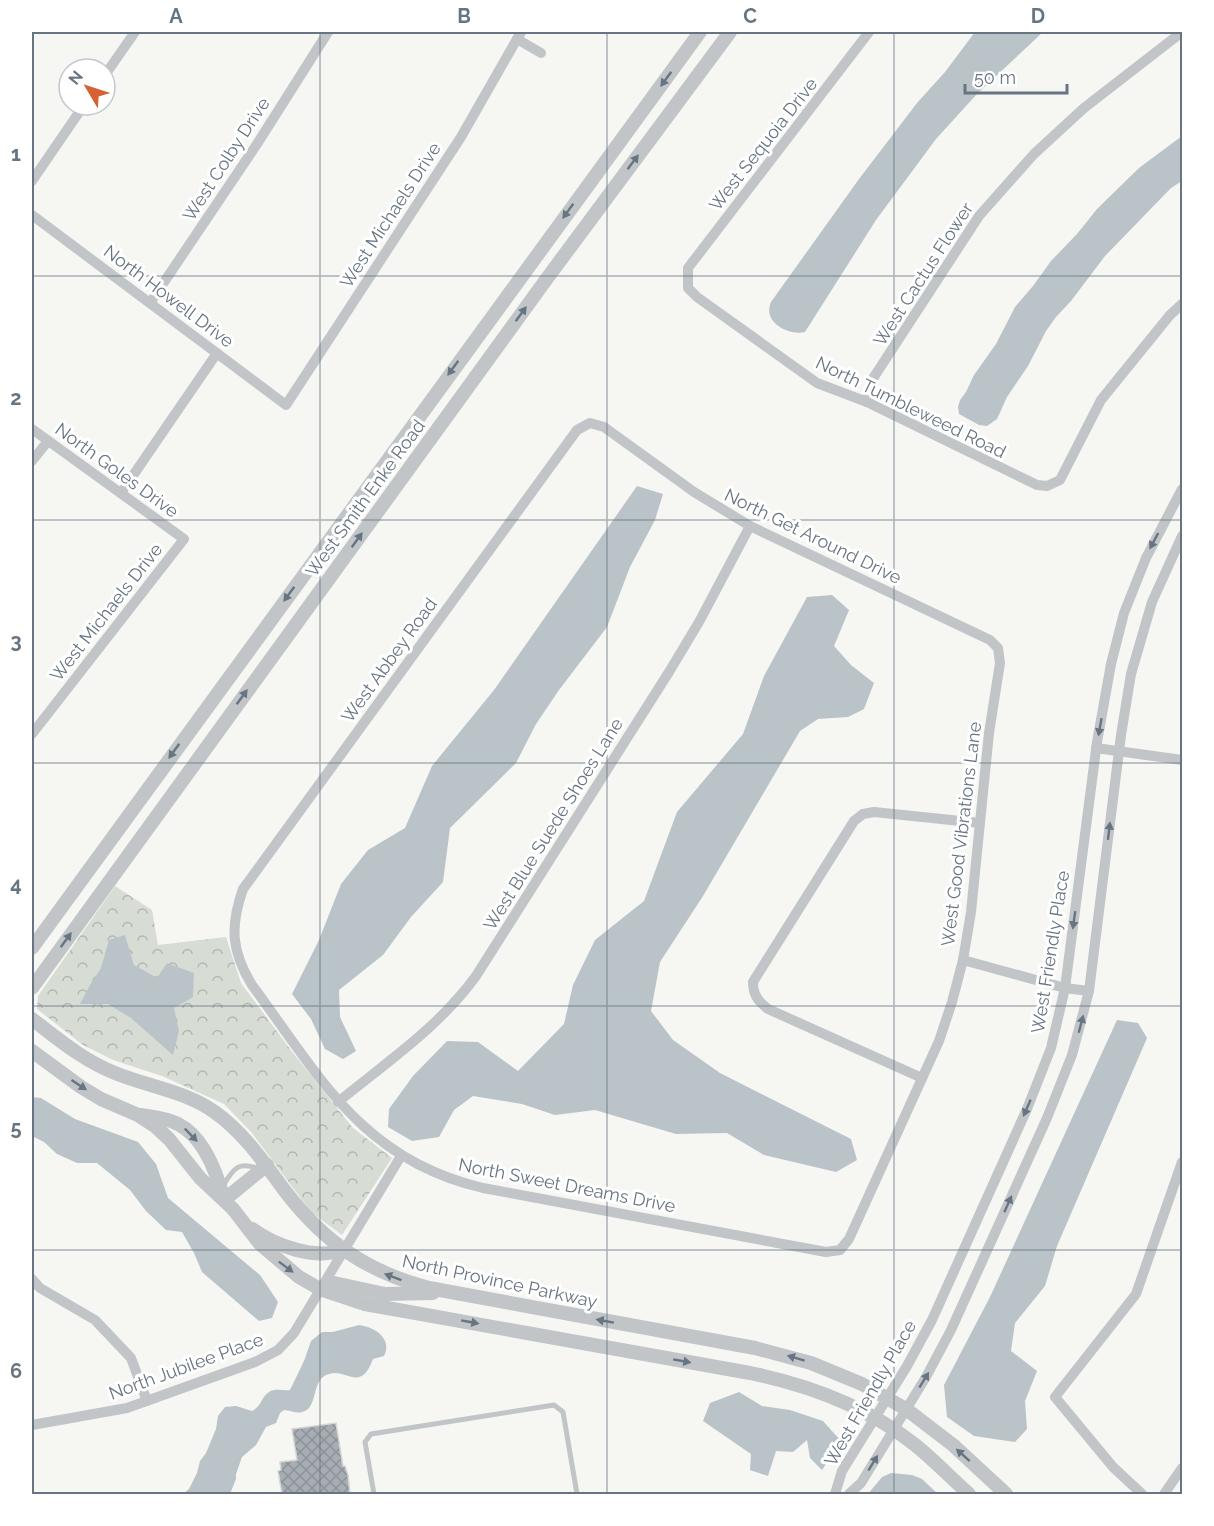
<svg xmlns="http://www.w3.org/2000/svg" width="1214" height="1526" font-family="Raleway,sans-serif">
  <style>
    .forest { fill: url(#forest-crowns) }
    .water { fill: #bac3c8 }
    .building { fill: url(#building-cross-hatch); stroke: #d7d7d5; stroke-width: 1.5 }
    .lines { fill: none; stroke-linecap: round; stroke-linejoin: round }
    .service { stroke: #c1c5c8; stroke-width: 5 }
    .minor { stroke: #c1c5c8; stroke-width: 10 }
    .tertiary { stroke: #c1c5c8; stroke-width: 14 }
    .oneway { fill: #677582 }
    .grid { fill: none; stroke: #677582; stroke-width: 1.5; stroke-opacity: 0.55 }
    .labels { text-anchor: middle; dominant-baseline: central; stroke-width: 6; stroke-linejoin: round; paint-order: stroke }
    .street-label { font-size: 18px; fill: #677582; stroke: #fff }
    .neatline { fill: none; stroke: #677582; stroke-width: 2 }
    .grid-label { font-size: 20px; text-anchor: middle; font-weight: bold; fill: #677582 }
  </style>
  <defs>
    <pattern id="forest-crowns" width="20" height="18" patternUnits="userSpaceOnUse" patternTransform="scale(1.5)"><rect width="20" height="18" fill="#d7ddd4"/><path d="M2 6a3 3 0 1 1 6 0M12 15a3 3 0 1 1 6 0" fill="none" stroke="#b2b8b1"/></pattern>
    <pattern id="building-cross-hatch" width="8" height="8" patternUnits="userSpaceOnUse" patternTransform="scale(1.5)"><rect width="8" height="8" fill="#a7aeb3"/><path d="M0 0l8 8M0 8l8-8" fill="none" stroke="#8c9297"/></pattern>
  </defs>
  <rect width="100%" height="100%" fill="#f6f6f3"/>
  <polygon class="forest" points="115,886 152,910 158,945 226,937 241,983 293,1053 353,1128 392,1158 342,1235 311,1212 252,1133 224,1104 162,1076 113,1060 83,1045 37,1009 38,996"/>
  <g class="water">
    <path d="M975,32H1043L977,94L936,139L876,220L805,332C788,336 762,322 771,302L859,179L917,103L945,72Z"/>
    <polygon points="1182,136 1182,181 1171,188 1105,256 1071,301 1056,317 1046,331 1028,366 1007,397 997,419 987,426 979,425 959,414 958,407 960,400 966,392 974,375 996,344 1015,307 1033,286 1051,261 1077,234 1097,209 1139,168"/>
    <polygon points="637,486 663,494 655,520 630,567 607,627 559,690 536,724 516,763 450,828 443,882 411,917 383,955 339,990 340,1017 356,1051 343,1059 325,1049 311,1019 292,994 319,940 341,884 368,850 405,828 432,766 494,690"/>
    <polygon points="832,595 849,610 834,646 851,665 874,683 864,709 848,717 818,719 800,731 703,896 660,962 651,1011 673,1040 720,1073 851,1139 857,1160 836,1172 764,1155 727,1133 676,1134 595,1110 555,1115 522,1104 473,1096 454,1110 439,1137 412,1141 388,1127 389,1109 413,1076 447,1041 478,1042 518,1071 564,1024 573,985 595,940 644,901 677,812 743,734 764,676 807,597"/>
    <polygon points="125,935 134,965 157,978 167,963 194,973 193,997 174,1008 179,1031 173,1055 131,1018 108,1004 80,1004 90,985 101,968 109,940"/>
    <polygon points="1117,1020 1138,1023 1147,1038 1057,1246 1045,1286 1015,1323 1011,1351 1037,1371 1025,1401 1027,1429 1015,1442 974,1436 947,1417 944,1385 990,1297"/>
    <polygon points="32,1097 41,1098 75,1119 138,1142 156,1164 168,1198 260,1275 278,1302 272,1318 259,1321 202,1272 194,1253 182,1232 166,1230 146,1211 130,1190 97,1163 77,1163 57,1154 44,1142 32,1136"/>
    <path d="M359,1325C374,1327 393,1338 384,1356L373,1359C359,1397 344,1362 323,1377C312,1386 317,1409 302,1412C296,1414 290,1410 284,1410L280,1413L276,1423L266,1427L256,1445L242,1457L236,1474V1479L230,1494H183L189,1489L197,1473L200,1461L206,1453L216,1429L218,1416L225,1407L236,1406L252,1411C262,1406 261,1397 269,1392C275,1388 283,1391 290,1390L304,1361L311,1341L322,1332H333Z"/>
    <polygon points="739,1392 762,1406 790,1410 823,1421 841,1441 822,1470 810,1458 807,1440 793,1452 776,1451 768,1476 750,1470 751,1454 703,1421 710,1403"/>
    <polygon points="891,1473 912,1475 922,1479 938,1494 868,1494 882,1477"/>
  </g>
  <polygon class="building" points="336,1423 343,1466 345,1466 348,1475 350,1494 282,1494 278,1471 281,1470 280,1462 297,1460 292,1429"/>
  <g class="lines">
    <g class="service">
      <path d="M223,1186C234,1167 239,1161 260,1169"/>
      <polyline points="374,1494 365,1442 371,1434 554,1405 563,1412 577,1494"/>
    </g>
    <g class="minor">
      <polyline points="869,32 688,268 688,288 697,297 817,383 867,402 1037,485 1047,486 1060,480 1101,400 1170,315 1182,304"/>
      <polyline points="517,39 541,53"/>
      <polyline points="105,75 135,32"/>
      <polyline points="32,181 84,105"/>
      <polyline points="32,215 286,405 461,137 521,32"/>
      <polyline points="150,303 257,144 328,32"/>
      <polyline points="867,402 872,380 979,216 1034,154 1084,108 1182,32"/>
      <path d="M590,423L604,427L694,492L750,526L990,640L998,648L1000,663L989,733L971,912L963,960L952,1002L939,1041L849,1239L840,1250L826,1252L483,1188C362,1160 320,1077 252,985C231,951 230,926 243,889L577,430Z"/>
      <polyline points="32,429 184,539 32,734"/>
      <polyline points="32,461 48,441"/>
      <polyline points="121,493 217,353"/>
      <polyline points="1096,748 1182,760"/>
      <polyline points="963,960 1065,988 1089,991"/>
      <path d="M922,1078L768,1009C758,1001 753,995 753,982L854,821L863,814L874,812L980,823"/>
      <path d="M338,1102C387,1062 439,1027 476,976L669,672L699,622L750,526"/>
      <polyline points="32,1279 40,1288 95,1320 131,1358 147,1401"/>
      <polyline points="32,1425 127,1408 255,1362 278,1350 294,1333 401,1156"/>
      <polyline points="835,1494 842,1471 907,1366 932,1320 1027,1109 1051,1048 1065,988 1097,742 1111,664 1124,613 1146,558 1182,489"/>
      <polyline points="849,1494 861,1483 926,1377 951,1330 1047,1118 1072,1055 1089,991 1121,735 1131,674 1152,602 1182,536"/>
      <polyline points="1142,1494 1113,1467 1055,1397 1136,1294 1182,1162"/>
      <polyline points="1164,1494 1182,1468"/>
    </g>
    <g class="tertiary">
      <polyline points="32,948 700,32"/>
      <polyline points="32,988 548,277 730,32"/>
      <path d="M32,1019C58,1039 84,1061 115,1073C149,1087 186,1091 216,1113C245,1134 264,1163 285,1191C324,1242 367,1272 429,1288L755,1348L811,1363L862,1384L906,1409L953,1445L1006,1494"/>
      <path d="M32,1051L81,1087L101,1099L138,1115L155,1126L169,1139L200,1178L233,1209L260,1244L299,1277L320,1289L365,1304L750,1373C809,1385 866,1406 914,1444C933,1459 951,1478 969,1494"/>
      <path d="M141,1115C154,1117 167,1118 178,1124C204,1137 217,1173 224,1200L267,1165"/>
      <path d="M252,1229C276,1246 314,1260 343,1250"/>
      <polyline points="320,1289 334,1283 385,1294 433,1293"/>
    </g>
  </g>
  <defs><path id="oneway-solid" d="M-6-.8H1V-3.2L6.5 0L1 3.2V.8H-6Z" transform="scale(1.5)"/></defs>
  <g class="oneway">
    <use href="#oneway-solid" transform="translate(666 79) rotate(126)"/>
    <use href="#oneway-solid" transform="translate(633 162) rotate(-53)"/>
    <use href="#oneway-solid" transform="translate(568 211) rotate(126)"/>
    <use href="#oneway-solid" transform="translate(521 314) rotate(-54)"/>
    <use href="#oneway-solid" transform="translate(453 368) rotate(126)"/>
    <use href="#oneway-solid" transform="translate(357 540) rotate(-54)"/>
    <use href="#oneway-solid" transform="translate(1154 541) rotate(118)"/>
    <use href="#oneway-solid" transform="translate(289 594) rotate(126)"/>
    <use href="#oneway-solid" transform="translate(242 697) rotate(-54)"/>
    <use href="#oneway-solid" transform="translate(1100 727) rotate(100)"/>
    <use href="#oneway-solid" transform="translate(174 751) rotate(126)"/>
    <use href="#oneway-solid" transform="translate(1109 831) rotate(-83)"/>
    <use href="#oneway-solid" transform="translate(1074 920) rotate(98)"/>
    <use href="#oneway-solid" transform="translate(66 940) rotate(-54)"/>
    <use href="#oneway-solid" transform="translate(1081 1024) rotate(-75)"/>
    <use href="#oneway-solid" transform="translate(79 1085) rotate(33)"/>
    <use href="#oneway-solid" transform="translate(1027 1108) rotate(114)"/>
    <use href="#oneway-solid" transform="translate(191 1135) rotate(46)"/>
    <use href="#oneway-solid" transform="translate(1008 1204) rotate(-66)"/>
    <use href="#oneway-solid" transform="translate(286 1267) rotate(37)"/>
    <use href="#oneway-solid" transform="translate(393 1277) rotate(-159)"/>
    <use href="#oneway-solid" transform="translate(605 1321) rotate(-170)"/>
    <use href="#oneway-solid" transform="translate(470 1322) rotate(10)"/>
    <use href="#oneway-solid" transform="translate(796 1358) rotate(-163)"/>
    <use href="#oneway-solid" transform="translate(682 1361) rotate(10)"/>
    <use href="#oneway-solid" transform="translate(924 1380) rotate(-59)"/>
    <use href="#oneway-solid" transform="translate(963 1455) rotate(-138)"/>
    <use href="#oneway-solid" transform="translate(873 1463) rotate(-59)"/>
  </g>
  <path class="grid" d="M320,32V1494M607,32V1494M894,32V1494M32,276H1182M32,520H1182M32,763H1182M32,1006H1182M32,1250H1182"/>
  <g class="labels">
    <g class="street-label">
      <text transform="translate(763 144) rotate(-52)">West Sequoia Drive</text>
      <text transform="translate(226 159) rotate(-57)">West Colby Drive</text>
      <text transform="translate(390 215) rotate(-57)">West Michaels Drive</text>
      <text transform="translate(923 274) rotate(-57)">West Cactus Flower</text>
      <text transform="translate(169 296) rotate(37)">North Howell Drive</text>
      <text transform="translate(911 407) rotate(26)">North Tumbleweed Road</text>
      <text transform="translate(117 470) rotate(36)">North Goles Drive</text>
      <text transform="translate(365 498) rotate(-54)">West Smith Enke Road</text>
      <text transform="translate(813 536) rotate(26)">North Get Around Drive</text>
      <text transform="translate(106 612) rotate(-52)">West Michaels Drive</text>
      <text transform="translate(389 660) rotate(-54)">West Abbey Road</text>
      <text transform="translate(553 824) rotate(-58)">West Blue Suede Shoes Lane</text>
      <text transform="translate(961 834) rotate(-83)">West Good Vibrations Lane</text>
      <text transform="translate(1050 952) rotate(-81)">West Friendly Place</text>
      <text transform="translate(567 1185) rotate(11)">North Sweet Dreams Drive</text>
      <text transform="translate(500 1281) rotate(12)">North Province Parkway</text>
      <text transform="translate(186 1366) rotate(-20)">North Jubilee Place</text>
      <text transform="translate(870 1393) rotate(-60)">West Friendly Place</text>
    </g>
  </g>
  <rect width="1214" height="1526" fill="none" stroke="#ffffff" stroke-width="66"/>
  <g transform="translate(87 87) rotate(309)"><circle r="28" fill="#ffffff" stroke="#c2c8cd" stroke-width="1.5"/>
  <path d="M0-4.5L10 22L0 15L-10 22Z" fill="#d66133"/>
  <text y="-9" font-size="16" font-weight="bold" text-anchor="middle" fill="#677582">N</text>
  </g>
  <path d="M965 84v9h102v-9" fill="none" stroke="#677582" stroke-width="3"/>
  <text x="974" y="84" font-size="18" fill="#677582" stroke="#ffffff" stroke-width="4.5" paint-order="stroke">50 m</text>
  <rect x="33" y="33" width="1148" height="1460" class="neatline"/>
  <g class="grid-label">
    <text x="176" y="23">A</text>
    <text x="464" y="23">B</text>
    <text x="750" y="23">C</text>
    <text x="1038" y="23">D</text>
    <text x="16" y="161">1</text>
    <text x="16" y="405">2</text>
    <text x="16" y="648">3</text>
    <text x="16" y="891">4</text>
    <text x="16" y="1135">5</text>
    <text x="16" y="1378">6</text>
  </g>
</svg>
